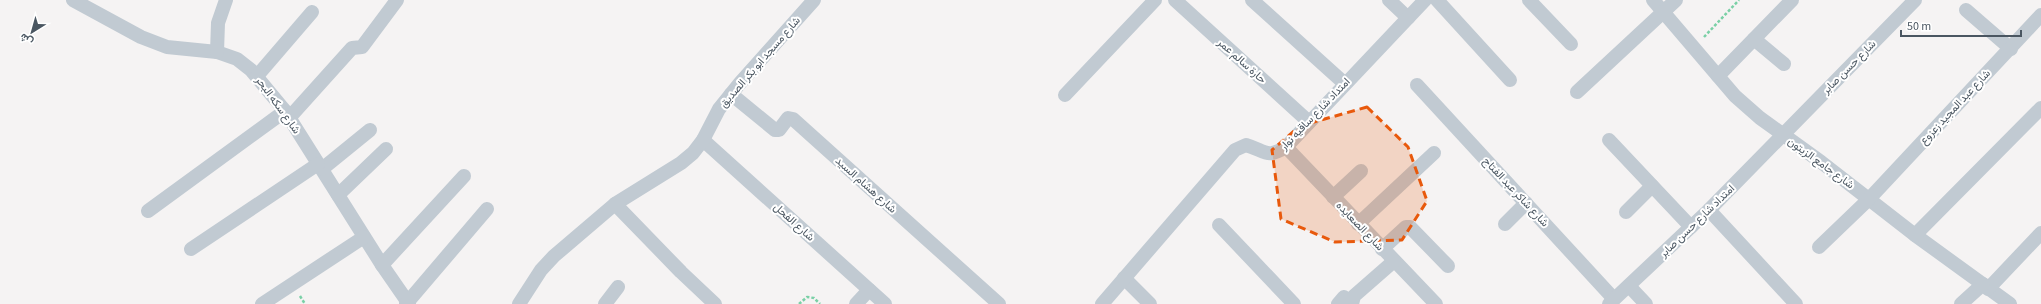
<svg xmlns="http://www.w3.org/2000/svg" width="2041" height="304" font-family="'Source Sans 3',Vazirmatn,sans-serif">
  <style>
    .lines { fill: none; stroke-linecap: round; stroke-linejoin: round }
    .path { stroke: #7ad0a6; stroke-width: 2.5; stroke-dasharray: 3 2; stroke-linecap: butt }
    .street { stroke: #c1cad2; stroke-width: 14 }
    .marked { fill: #e8590c; fill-opacity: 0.2; stroke: #e8590c; stroke-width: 3; stroke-dasharray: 8 5; stroke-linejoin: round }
    .labels { text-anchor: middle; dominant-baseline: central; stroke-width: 4; stroke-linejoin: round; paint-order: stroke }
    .street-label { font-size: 11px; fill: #4a5661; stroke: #fff }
  </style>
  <rect width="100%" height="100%" fill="#f5f3f3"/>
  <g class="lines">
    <g class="path">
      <polyline points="1704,37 1739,0"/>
      <polyline points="300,296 305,304"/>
      <polyline points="799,304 807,297 814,298 820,304"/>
    </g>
    <g class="street">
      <polyline points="73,0 141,37 167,47 217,52 237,59 251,70 285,111 382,265 409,304"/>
      <polyline points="1175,0 1309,122"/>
      <polyline points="1252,0 1344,83"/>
      <polyline points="1389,0 1408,18"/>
      <polyline points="1437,0 1510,80"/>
      <polyline points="1529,0 1571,44"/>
      <polyline points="1653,0 1735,96 1760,118 1821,162 1915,235 2010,304"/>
      <polyline points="1966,10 2011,49"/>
      <polyline points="1754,39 1784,64"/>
      <polyline points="217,52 218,23 226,0"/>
      <polyline points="257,76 312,12"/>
      <polyline points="1718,76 1792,0"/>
      <polyline points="1417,85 1614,299"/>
      <polyline points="1577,92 1676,0"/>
      <polyline points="731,94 775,130 779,130 788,118 793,119 999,304"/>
      <polyline points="1065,95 1155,0"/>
      <polyline points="289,118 352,48 362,47 397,0"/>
      <polyline points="703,140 885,304"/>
      <polyline points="1609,140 1691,227"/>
      <polyline points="1286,147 1436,304"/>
      <polyline points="322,169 370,130"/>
      <polyline points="338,195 386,149"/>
      <polyline points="1333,197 1361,171"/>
      <polyline points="615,204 681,272 715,304"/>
      <polyline points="1709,210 1796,304"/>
      <polyline points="148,211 285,111"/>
      <polyline points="1626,212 1652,186"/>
      <polyline points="1358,224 1434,153"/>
      <polyline points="1505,224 1526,203"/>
      <polyline points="1219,225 1294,304"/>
      <polyline points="1915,235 2041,108"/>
      <polyline points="1819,247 1869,199 2041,15"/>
      <polyline points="191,249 318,164"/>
      <polyline points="1382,249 1406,227 1410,227 1448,266"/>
      <polyline points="382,265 464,176"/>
      <polyline points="1124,278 1150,304"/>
      <polyline points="1629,286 1646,304"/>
      <polyline points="1988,289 2041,233"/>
      <polyline points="262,304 364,237"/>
      <polyline points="406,304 487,209"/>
      <polyline points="519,304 541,270 554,256 615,204 681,163 693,153 703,140 719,109 740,83 814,0"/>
      <polyline points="605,304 618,287"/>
      <polyline points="856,304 869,290"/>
      <path d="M1102,304L1235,150L1246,145C1266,151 1266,159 1286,147L1425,0"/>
      <polyline points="1338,304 1344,297"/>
      <polyline points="1352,304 1354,296 1394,261"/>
      <polyline points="1609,304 1709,210 1915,0"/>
      <polyline points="1961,304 1983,284"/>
    </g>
  </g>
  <path class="marked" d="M1367,107L1408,147L1427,201L1402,240L1335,242L1281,219L1272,150L1300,126Z"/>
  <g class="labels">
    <g class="street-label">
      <text transform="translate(1242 61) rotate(42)">حارة سالم عمر</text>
      <text transform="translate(760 62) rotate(-49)">شارع مسجد ابو بكر الصديق</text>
      <text transform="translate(1849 67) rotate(-45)">شارع حسن صابر</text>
      <text transform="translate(278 105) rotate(54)">شارع سكه البحر</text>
      <text transform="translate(1955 107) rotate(-47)">شارع عبد المجيد زعزوع</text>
      <text transform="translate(1315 114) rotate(-46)">امتداد شارع ساقيه نوار</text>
      <text transform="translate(1821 163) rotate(36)">شارع جامع الزيتون</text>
      <text transform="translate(866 185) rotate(42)">شارع هشام السيد</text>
      <text transform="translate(1516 192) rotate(47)">شارع شاكر عبد الفتاح</text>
      <text transform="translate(1697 221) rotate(-44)">امتداد شارع حسن صابر</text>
      <text transform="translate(794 222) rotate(42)">شارع الفحل</text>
      <text transform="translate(1360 226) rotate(46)">شارع الصعايده</text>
    </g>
  </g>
  <g transform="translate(32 32) rotate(217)" stroke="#ffffff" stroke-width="3" paint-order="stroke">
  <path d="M0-3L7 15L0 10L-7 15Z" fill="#4a5661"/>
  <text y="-6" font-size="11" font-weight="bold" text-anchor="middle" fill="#4a5661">ش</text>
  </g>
  <path d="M1901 30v6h120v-6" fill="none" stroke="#4a5661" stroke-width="2"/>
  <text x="1907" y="30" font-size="12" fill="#4a5661" stroke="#ffffff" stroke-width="3" paint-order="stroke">50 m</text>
</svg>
